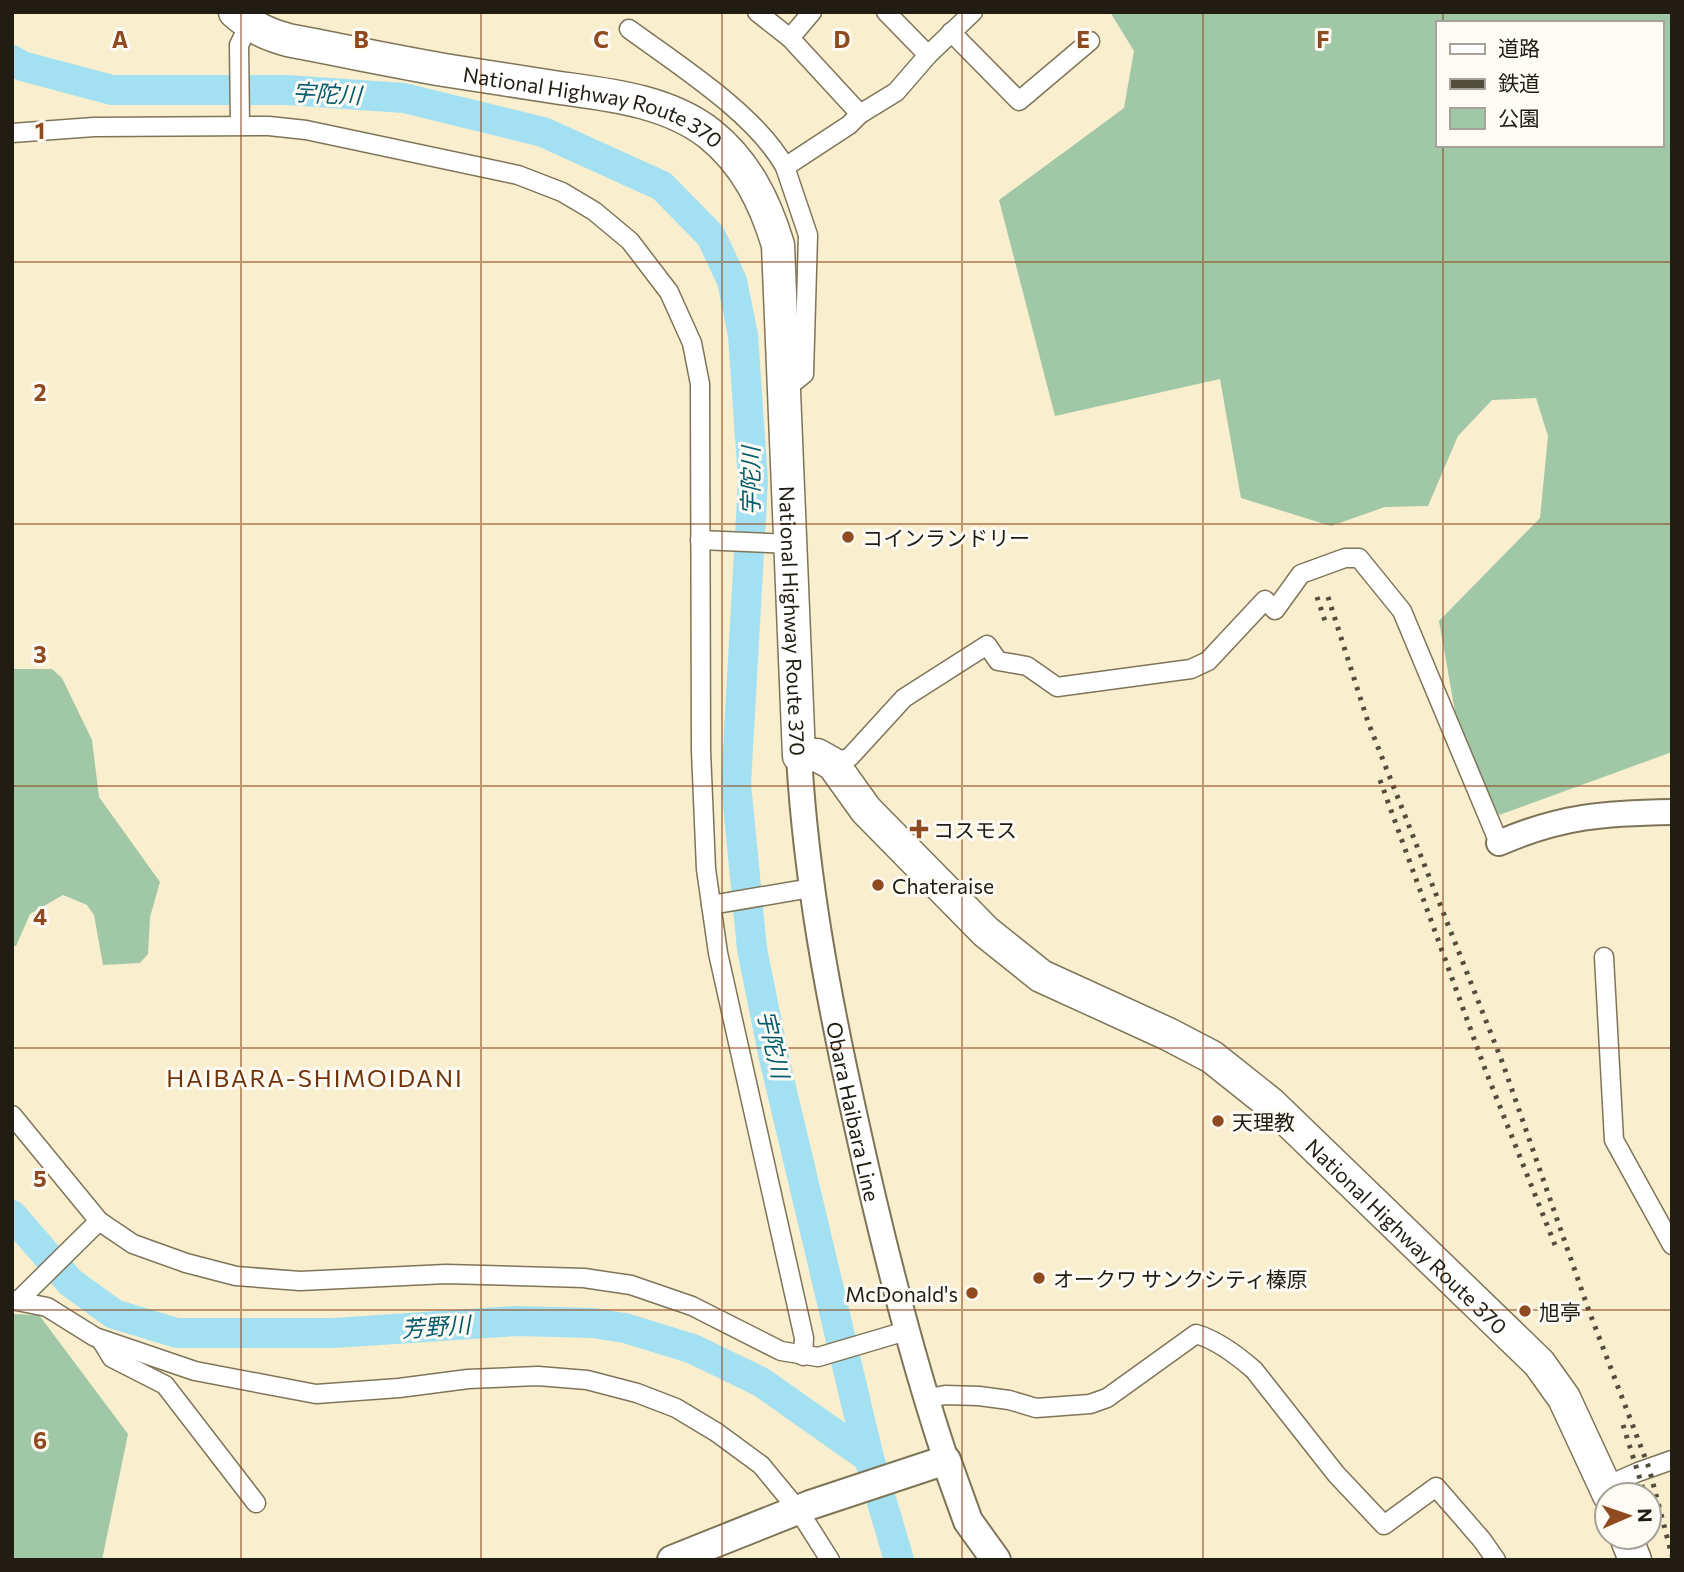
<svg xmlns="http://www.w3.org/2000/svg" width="1684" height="1572" font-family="Commissioner,'Noto Sans JP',sans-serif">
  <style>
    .green { fill: #a0c8a7; fill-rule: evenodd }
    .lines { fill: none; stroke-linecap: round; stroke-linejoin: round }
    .river { stroke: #a3e1f2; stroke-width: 30 }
    .street-casing { stroke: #7e7458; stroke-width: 21 }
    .secondary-casing { stroke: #7e7458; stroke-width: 28 }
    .primary-casing { stroke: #7e7458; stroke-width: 32 }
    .highway-casing { stroke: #7e7458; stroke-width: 35 }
    .street { stroke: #fff; stroke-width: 18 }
    .secondary { stroke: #fff; stroke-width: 24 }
    .primary { stroke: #fff; stroke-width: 28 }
    .highway { stroke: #fff; stroke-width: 32 }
    .rail { stroke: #534d3d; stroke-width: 5; stroke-dasharray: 3.5 7; stroke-linecap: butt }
    .grid { fill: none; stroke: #8f4b1f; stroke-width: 2; stroke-opacity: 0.55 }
    .poi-dot { fill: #8f4b1f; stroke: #fefbf5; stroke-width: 2.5 }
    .labels { text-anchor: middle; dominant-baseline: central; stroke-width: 6; stroke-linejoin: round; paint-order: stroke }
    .street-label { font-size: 21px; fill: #211d12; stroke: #fefbf5 }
    .poi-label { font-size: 21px; fill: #211d12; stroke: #fefbf5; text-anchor: start }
    .water-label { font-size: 23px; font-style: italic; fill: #035d6e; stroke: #fefbf5 }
    .quarter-label { font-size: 24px; letter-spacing: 2px; fill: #713409; stroke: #fefbf5 }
    .grid-label { font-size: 23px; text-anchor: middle; font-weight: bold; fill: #8f4b1f; stroke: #fefbf5; stroke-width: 6; stroke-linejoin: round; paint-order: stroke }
  </style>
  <rect width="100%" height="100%" fill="#f9eece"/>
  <g class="green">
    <path d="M1110,12H1672V752L1499,815L1480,780L1456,717L1439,621L1540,518L1548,436L1536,398L1492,400L1458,436L1428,506L1385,507L1331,526L1241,498L1220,379L1055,416L999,200L1124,108L1134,51ZM1437,23H1661V145H1437Z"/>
    <polygon points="12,669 52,669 62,678 92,740 99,797 160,882 150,917 148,954 140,963 103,965 94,915 87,905 63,895 30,914 16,946 12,946"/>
    <polygon points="12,1314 39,1315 128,1434 102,1560 12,1560"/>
  </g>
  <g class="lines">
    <g class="river">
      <polyline points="12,60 22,66 112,90 287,90 404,98 543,132 662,186 711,236 732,281 743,335 753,481 736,784 752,949 774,1058 869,1458 899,1560"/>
      <polyline points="12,1215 70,1282 114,1314 177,1333 334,1333 516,1321 593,1323 625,1328 693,1349 761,1382 869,1458"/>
    </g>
    <defs>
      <g id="street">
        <polyline points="757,12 790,38"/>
        <polyline points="886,12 928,55"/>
        <path d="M629,29C678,65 756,114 785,167"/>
        <polyline points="951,32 1019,101 1090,41"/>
        <polyline points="860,114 896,92 928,55 973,12"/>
        <polyline points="240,125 239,45 249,25"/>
        <polyline points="12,133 94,127 269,126 306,130 518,175 562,192 594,211 630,241 669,292 692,343 700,384 701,751 706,869 718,953 804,1338 803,1356"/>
        <polyline points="784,390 804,374 808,235 785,167 849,125 860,114 790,38 812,12"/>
        <polyline points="700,540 791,544"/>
        <polyline points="833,764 850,757 904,698 987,645 998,661 1027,666 1057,687 1191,669 1208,661 1265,600 1275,610 1301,574 1345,558 1359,558 1402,611 1499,843"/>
        <polyline points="711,905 811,888"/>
        <polyline points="1604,957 1614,1140 1672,1245"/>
        <polyline points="12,1115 99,1221 133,1244 186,1263 236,1276 300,1281 446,1274 584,1278 631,1285 692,1306 781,1351 818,1357 906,1331"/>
        <polyline points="12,1300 47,1307 95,1337 195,1371 316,1394 399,1388 468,1379 538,1376 587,1380 637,1393 676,1408 716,1432 761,1465 799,1511 830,1560"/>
        <polyline points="19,1300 99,1221"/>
        <polyline points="101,1340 112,1358 165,1385 256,1503"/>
        <path d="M925,1399L945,1395L979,1396L1009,1400L1036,1408L1090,1404L1107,1398L1196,1334C1217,1340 1238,1356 1254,1370L1336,1474L1384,1525L1436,1487L1482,1540L1496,1560"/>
        <polyline points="1606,1486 1638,1472 1672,1460"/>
      </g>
      <g id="secondary">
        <path id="s1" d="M799,756C806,880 829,1001 856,1122C881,1236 909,1349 946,1460"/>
        <path d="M1499,843C1561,816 1605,813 1672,812"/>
      </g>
      <polyline id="primary" points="672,1560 810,1505 946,1460 968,1521 996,1560"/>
      <g id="highway">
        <path id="s2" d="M235,12C252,27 266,34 288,40C340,50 392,61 444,70C483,76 521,82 560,88C611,95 668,101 710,134C746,163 765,202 778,245L799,756L817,755L833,764L866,810L986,932L1041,976L1168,1034L1212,1057L1271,1104L1539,1363L1564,1398L1609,1495"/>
        <polyline points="1626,1537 1635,1560"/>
      </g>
    </defs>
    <use href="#street" class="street-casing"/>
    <use href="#secondary" class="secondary-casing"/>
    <use href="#primary" class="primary-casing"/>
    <use href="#highway" class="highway-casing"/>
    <use href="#street" class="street"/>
    <use href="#secondary" class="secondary"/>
    <use href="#primary" class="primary"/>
    <use href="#highway" class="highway"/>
    <g class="rail">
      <polyline points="1317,597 1325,621"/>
      <polyline points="1328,597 1368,722 1503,1064 1589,1311 1649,1468 1672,1556"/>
      <polyline points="1380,780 1485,1069 1555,1245"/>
      <polyline points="1623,1425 1645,1495"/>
    </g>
  </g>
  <path class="grid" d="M241,12V1560M481,12V1560M722,12V1560M962,12V1560M1203,12V1560M1443,12V23M1443,145V1560M12,262H1672M12,524H1672M12,786H1672M12,1048H1672M12,1310H1672"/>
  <g class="poi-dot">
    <circle cx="848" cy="537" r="7"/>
    <path d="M915.5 818.5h7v7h7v7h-7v7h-7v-7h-7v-7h7z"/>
    <circle cx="878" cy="885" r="7"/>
    <circle cx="1218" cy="1121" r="7"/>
    <circle cx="1039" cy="1278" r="7"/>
    <circle cx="972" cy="1293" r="7"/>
    <circle cx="1525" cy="1311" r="7"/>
  </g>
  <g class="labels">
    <g class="street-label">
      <text stroke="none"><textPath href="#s2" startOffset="374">National Highway Route 370</textPath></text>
      <text stroke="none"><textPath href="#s2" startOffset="1004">National Highway Route 370</textPath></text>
      <text stroke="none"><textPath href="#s1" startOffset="360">Obara Haibara Line</textPath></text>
      <text stroke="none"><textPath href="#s2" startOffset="1928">National Highway Route 370</textPath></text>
    </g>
    <g class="poi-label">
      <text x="862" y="537">コインランドリー</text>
      <text x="933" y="829">コスモス</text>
      <text x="892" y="885">Chateraise</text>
      <text x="1232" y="1121">天理教</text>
      <text x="1053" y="1278">オークワ サンクシティ榛原</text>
      <text x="958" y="1293" text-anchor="end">McDonald's</text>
      <text x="1539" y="1311">旭亭</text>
    </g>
    <g class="water-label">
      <text transform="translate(327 93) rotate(3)">宇陀川</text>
      <text transform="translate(750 481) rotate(-90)">宇陀川</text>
      <text transform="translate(774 1044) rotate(77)">宇陀川</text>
      <text transform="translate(436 1326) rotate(-4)">芳野川</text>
    </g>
    <g class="quarter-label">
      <text x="315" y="1077">HAIBARA-SHIMOIDANI</text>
    </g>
  </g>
  <g class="grid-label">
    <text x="120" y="48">A</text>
    <text x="361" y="48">B</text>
    <text x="601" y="48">C</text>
    <text x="842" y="48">D</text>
    <text x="1083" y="48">E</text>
    <text x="1323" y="48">F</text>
    <text x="40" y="139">1</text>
    <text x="40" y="401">2</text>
    <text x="40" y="663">3</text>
    <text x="40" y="925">4</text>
    <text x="40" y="1187">5</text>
    <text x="40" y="1449">6</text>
  </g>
  <rect width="1684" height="1572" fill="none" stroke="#211d12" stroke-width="28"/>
  <rect x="1436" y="21" width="228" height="126" fill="#fefbf5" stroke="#a6a29a" stroke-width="2"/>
  <rect x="1450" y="44" width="35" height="10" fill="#ffffff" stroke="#a6a29a" stroke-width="2"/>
  <text x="1498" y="56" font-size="21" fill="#211d12">道路</text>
  <rect x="1450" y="79" width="35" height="10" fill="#534d3d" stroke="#a6a29a" stroke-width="2"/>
  <text x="1498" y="91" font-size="21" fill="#211d12">鉄道</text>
  <rect x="1450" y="108" width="35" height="21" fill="#a0c8a7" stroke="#a6a29a" stroke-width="2"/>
  <text x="1498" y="126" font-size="21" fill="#211d12">公園</text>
  <g transform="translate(1628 1516) rotate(88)"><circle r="33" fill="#fefbf5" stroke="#a6a29a" stroke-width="2"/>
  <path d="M0-5L12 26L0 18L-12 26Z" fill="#8f4b1f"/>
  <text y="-10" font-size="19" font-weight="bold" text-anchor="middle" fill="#211d12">N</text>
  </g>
</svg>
